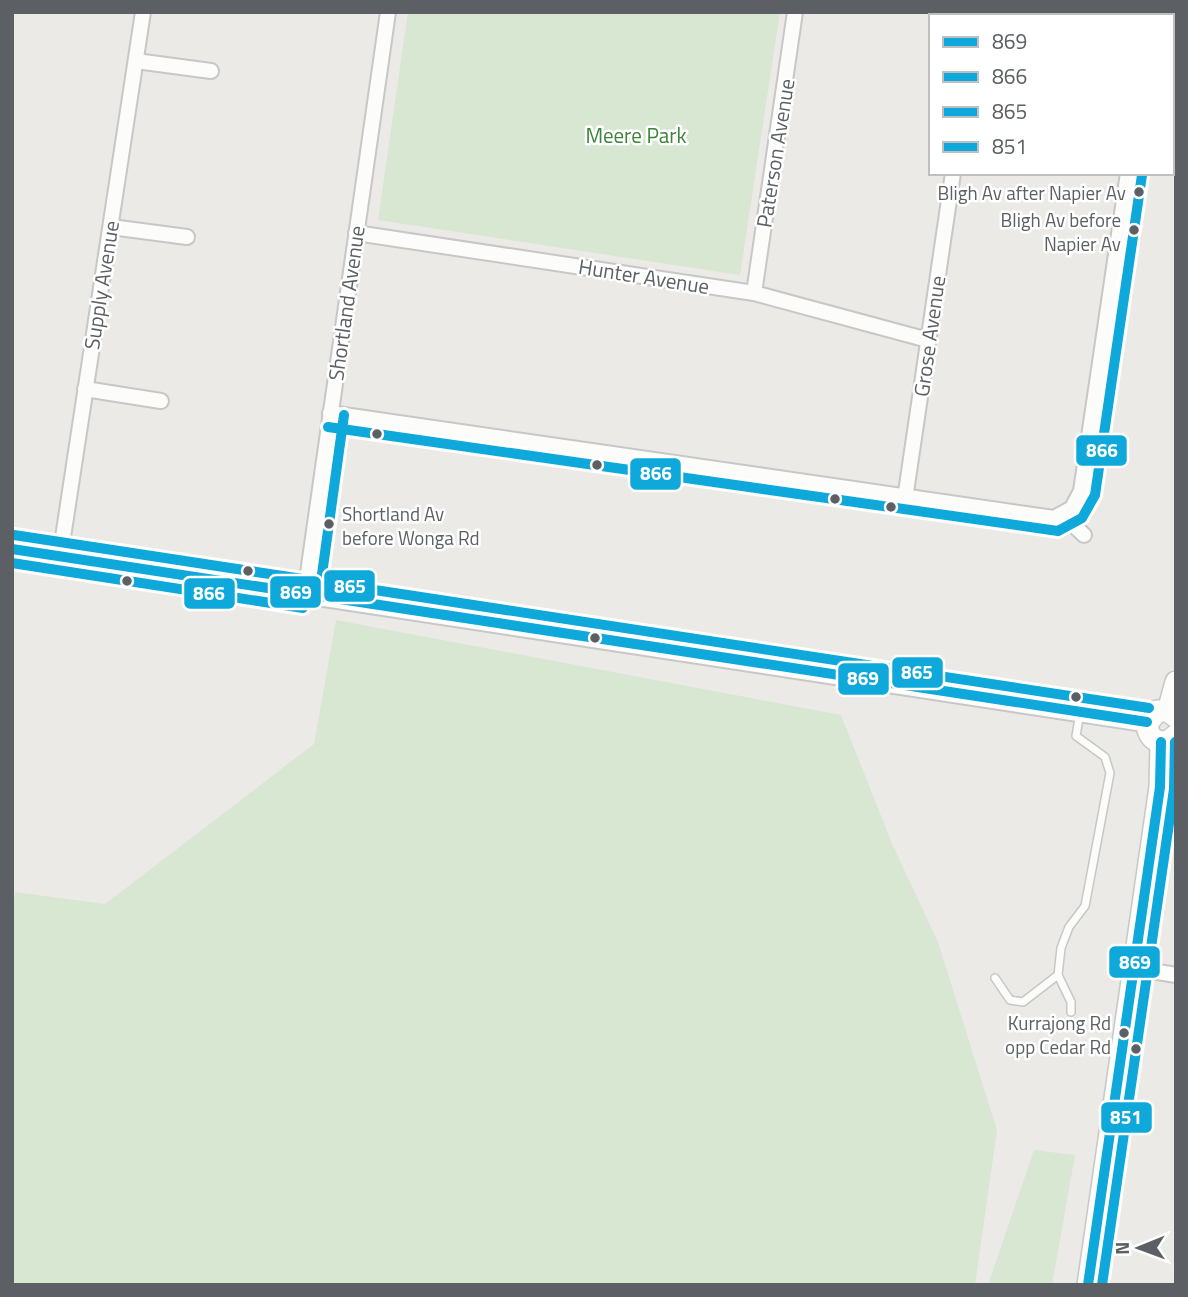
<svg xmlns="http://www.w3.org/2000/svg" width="1188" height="1297" font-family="'Titillium Web',sans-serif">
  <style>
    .green { fill: #d7e7d2 }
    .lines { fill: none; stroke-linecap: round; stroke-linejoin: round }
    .service-casing { stroke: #c8c7c7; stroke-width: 10 }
    .minor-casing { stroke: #c8c7c7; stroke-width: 18 }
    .tertiary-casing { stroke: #c8c7c7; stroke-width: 23 }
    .secondary-casing { stroke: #c7c7c7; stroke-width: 24 }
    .service { stroke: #fcfcfb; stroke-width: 7 }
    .minor { stroke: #fcfcfb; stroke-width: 14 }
    .tertiary { stroke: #fcfcfb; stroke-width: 19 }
    .secondary { stroke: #fcfcfb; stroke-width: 21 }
    .bus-1-casing { stroke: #fff; stroke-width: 16 }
    .bus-2-casing { stroke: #fff; stroke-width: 16 }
    .bus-3-casing { stroke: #fff; stroke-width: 16 }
    .bus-4-casing { stroke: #fff; stroke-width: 16 }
    .bus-1 { stroke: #0ea8da; stroke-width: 10 }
    .bus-2 { stroke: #0ea8da; stroke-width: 10 }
    .bus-3 { stroke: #0ea8da; stroke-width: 10 }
    .bus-4 { stroke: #0ea8da; stroke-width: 10 }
    .bus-dot { fill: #5c6064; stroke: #fff; stroke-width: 2.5 }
    .labels { text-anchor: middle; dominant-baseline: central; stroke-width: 5; stroke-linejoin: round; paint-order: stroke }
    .bus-label { font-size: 19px; fill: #5c6064; stroke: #fff; text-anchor: end }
    .park-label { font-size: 21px; fill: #3c843b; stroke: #fff }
    .street-label { font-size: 21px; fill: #5c6064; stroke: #fff }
    .line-badge { stroke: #fff; stroke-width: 2.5 }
    .badge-label { font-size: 19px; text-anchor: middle; font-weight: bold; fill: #fff }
  </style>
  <rect width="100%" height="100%" fill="#eceae6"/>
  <g class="green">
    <polygon points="408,12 780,12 740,275 378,220"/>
    <polygon points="336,620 841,715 893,846 938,942 997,1130 975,1285 12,1285 12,922 15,892 105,904 314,744"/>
    <polygon points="1034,1150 1075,1155 1052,1285 988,1285"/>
  </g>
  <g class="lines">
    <defs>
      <g id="service">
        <polyline points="995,978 1010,1000 1023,1002 1058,975"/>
        <polyline points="1071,1012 1071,1002 1058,975 1061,948 1069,927 1085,906 1110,773 1105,757 1076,736 1080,712"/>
      </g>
      <g id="minor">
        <polyline points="976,16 977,12"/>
        <polyline points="1153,16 1153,12"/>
        <polyline points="136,61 211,71"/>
        <polyline points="111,227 187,237"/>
        <polyline points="356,233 754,293 928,340"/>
        <polyline points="754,293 795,12"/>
        <polyline points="85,389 161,401"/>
        <polyline points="330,413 1054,518 1072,508 1081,491 1128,173"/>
        <polyline points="905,499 953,173"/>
        <polyline points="1063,515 1084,535"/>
        <polyline points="60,557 143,12"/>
        <polyline points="305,594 388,12"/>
        <polyline points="1134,968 1176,975"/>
      </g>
      <polyline id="tertiary" points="12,549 1147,722"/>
      <g id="secondary">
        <polyline points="1168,711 1176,682"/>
        <path d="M1176,717L1168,711H1157L1147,724C1148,741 1163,748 1176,735"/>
        <polyline points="1088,1285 1160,787 1161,742"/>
      </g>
    </defs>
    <use href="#service" class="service-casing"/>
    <use href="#minor" class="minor-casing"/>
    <use href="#tertiary" class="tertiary-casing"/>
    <use href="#secondary" class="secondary-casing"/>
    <use href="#service" class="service"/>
    <use href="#minor" class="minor"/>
    <use href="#tertiary" class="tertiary"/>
    <use href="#secondary" class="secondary"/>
    <defs>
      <g id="bus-1">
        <polyline points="12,549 1147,722"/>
        <polyline points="1088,1285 1160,787 1161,742"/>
      </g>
      <g id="bus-2">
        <polyline points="328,427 1058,531 1082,518 1095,495 1142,175"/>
        <polyline points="12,563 303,608"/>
        <polyline points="319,596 344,415"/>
      </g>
      <polyline id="bus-3" points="14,535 1149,708"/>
      <polyline id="bus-4" points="1102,1285 1174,789 1175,742"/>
    </defs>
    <use href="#bus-1" class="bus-1-casing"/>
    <use href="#bus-2" class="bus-2-casing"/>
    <use href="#bus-3" class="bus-3-casing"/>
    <use href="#bus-4" class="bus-4-casing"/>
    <use href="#bus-1" class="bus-1"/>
    <use href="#bus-2" class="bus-2"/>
    <use href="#bus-3" class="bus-3"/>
    <use href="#bus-4" class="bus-4"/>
  </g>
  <g class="bus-dot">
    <circle cx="1139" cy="192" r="6"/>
    <circle cx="1134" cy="230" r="6"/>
    <circle cx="377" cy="434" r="6"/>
    <circle cx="597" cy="465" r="6"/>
    <circle cx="835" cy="499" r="6"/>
    <circle cx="891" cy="507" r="6"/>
    <circle cx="329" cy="524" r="6"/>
    <circle cx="248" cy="571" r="6"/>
    <circle cx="127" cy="581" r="6"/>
    <circle cx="595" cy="638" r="6"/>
    <circle cx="1076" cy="697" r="6"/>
    <circle cx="1124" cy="1033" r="6"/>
    <circle cx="1136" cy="1049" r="6"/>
  </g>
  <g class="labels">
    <g class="bus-label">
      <text x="1126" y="192">Bligh Av after Napier Av</text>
      <text x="1121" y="219">Bligh Av before<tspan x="1121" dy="24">Napier Av</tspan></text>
      <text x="342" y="513" text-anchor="start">Shortland Av<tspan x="342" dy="24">before Wonga Rd</tspan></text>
      <text x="1111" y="1022">Kurrajong Rd<tspan x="1111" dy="24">opp Cedar Rd</tspan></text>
    </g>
    <g class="park-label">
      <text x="636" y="135">Meere Park</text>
    </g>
    <g class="street-label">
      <text transform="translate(775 153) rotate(-81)">Paterson Avenue</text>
      <text transform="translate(644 276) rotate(9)">Hunter Avenue</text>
      <text transform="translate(101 285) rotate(-81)">Supply Avenue</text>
      <text transform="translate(346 303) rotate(-82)">Shortland Avenue</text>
      <text transform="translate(929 336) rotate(-82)">Grose Avenue</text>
    </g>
  </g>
  <g class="line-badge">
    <rect x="1075" y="434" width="53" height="33" rx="7" fill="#0ea8da"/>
    <rect x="629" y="457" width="53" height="34" rx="7" fill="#0ea8da"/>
    <rect x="323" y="569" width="53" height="34" rx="7" fill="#0ea8da"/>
    <rect x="269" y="575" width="53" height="34" rx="7" fill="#0ea8da"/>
    <rect x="183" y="577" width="53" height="33" rx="7" fill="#0ea8da"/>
    <rect x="891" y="656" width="53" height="33" rx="7" fill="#0ea8da"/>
    <rect x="837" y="662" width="53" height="34" rx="7" fill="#0ea8da"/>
    <rect x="1108" y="945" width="53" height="34" rx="7" fill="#0ea8da"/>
    <rect x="1100" y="1101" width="53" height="33" rx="7" fill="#0ea8da"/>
  </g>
  <g class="badge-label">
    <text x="1102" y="457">866</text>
    <text x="656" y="480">866</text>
    <text x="350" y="593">865</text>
    <text x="296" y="599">869</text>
    <text x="209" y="600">866</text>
    <text x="917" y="679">865</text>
    <text x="863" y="685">869</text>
    <text x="1135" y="969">869</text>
    <text x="1126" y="1124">851</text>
  </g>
  <rect width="1188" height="1297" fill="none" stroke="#5c6064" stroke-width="28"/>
  <rect x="929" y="14" width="245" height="161" fill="#ffffff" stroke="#bebfc1" stroke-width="2"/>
  <rect x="943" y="37" width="35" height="10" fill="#0ea8da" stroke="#bebfc1" stroke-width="2"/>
  <text x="992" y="49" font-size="21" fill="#5c6064">869</text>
  <rect x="943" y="72" width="35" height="10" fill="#0ea8da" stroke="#bebfc1" stroke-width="2"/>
  <text x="992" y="84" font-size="21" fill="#5c6064">866</text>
  <rect x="943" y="107" width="35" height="10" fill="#0ea8da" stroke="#bebfc1" stroke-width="2"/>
  <text x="992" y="119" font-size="21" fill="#5c6064">865</text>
  <rect x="943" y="142" width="35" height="10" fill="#0ea8da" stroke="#bebfc1" stroke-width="2"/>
  <text x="992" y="154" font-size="21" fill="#5c6064">851</text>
  <g transform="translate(1139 1248) rotate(269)" stroke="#ffffff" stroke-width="5" paint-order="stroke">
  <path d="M0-5L12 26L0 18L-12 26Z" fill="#5c6064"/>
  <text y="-10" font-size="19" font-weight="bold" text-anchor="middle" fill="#5c6064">N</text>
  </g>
</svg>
